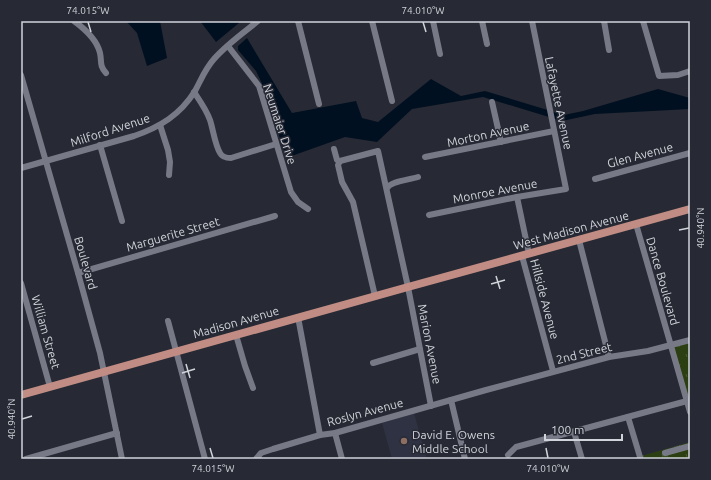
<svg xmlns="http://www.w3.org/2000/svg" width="711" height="480" font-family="Ubuntu,sans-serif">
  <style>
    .built { fill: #2e3242 }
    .park { fill: url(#park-tufts) }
    .water { fill: #001021 }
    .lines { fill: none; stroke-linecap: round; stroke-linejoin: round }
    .minor { stroke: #777a86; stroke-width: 6 }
    .major { stroke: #c18c84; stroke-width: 8 }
    .ticks { fill: none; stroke: #d1d3da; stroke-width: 1.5 }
    .education-dot { fill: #8d6e63; stroke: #272a34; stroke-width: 1.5 }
    .labels { text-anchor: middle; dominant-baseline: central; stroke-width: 3; stroke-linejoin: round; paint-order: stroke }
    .street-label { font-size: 12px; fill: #d1d3da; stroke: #272a34 }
    .poi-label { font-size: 12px; fill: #d1d3da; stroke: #272a34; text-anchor: start }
    .neatline { fill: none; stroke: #d1d3da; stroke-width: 1.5 }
    .ticks-label { font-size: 10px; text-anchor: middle; fill: #d1d3da }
  </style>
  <defs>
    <pattern id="park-tufts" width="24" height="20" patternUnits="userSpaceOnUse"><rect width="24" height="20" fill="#2c3f13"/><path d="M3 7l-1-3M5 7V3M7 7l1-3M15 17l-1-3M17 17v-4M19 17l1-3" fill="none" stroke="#4a5a35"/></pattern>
  </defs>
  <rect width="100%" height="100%" fill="#272a34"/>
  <polygon class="built" points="414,413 427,459 392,459 382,423"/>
  <g class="park">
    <polygon points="690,340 690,419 669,346"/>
    <polygon points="690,442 690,459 631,459"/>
  </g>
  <g class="water">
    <polygon points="126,21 160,21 167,58 147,66 137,33"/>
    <polygon points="200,21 238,21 239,23 216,42"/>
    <polygon points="247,38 292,113 356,101 362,118 378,122 431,79 461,96 485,91 564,115 583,111 658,89 690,98 690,109 595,114 562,121 483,97 412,109 377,142 345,137 286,158 265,90 256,71 238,50 238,46"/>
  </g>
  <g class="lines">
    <g class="minor">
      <path d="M74,21C85,29 97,40 100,53C102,62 99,65 106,73"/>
      <polyline points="298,21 319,104"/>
      <polyline points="372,21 392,101"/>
      <polyline points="433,21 440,54"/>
      <polyline points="482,21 487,44"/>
      <polyline points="604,21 609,50"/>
      <polyline points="643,21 659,76 678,75 690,71"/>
      <polyline points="228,46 259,86 291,192 298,202 308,209"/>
      <polyline points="21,75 78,273 100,353 122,459"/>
      <path d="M194,92C200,101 206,109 210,120C213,129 215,145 220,153C222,157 227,158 231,158L276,144"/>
      <polyline points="492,102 501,142"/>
      <polyline points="160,125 168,150 170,162 169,175"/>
      <polyline points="100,145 122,221"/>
      <polyline points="334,149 337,160 340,161"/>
      <polyline points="425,157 554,131"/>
      <polyline points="340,161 378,151 408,287 431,406"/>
      <polyline points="340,161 338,165 342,182 353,202 375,296"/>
      <path d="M21,168L134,136C160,127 180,115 195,91C201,80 205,69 214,59C226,45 243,33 258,21"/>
      <polyline points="595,179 690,153"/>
      <path d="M387,188C391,181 409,180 418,177"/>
      <polyline points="517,197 529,254"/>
      <polyline points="429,215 517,197 566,189 532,21"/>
      <polyline points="636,224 690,412"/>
      <polyline points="579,240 609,357"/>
      <polyline points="522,256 553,371"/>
      <polyline points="78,273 275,216"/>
      <polyline points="21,283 50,387"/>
      <polyline points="298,317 320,435"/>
      <polyline points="168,321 205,459"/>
      <polyline points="236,335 245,366 253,388"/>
      <polyline points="373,363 420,349"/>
      <polyline points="451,400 465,459"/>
      <polyline points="628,417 640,457"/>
      <polyline points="574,432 582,459"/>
      <polyline points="335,433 342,459"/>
      <polyline points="665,453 690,446"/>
      <polyline points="508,455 516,447 687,401"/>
      <polyline points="26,459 117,433"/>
      <polyline points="256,459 261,453 273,449 320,435 335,433 486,390 609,357 648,351 690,340"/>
    </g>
    <polyline class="major" points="21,395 408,287 690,209"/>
  </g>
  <path class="ticks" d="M88,22L91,32M423,22L426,32M679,230L689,228M496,276L500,289M491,284L505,280M186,364L190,378M182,373L195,369M22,419L32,416M210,448L213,458M546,448L548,458"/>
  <circle class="education-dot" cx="404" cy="441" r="4"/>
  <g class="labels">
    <g class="street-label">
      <text transform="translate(559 103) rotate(78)">Lafayette Avenue</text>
      <text transform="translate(280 124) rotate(72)">Neumaier Drive</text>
      <text transform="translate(110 130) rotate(-18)">Milford Avenue</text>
      <text transform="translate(488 134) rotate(-12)">Morton Avenue</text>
      <text transform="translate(640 155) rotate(-15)">Glen Avenue</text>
      <text transform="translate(495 191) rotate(-11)">Monroe Avenue</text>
      <text transform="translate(571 230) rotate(-15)">West Madison Avenue</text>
      <text transform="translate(173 234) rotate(-16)">Marguerite Street</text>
      <text transform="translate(86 263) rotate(74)">Boulevard</text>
      <text transform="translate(663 281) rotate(74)">Dance Boulevard</text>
      <text transform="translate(545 299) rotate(75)">Hillside Avenue</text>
      <text transform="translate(236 322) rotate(-16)">Madison Avenue</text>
      <text transform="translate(46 332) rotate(74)">William Street</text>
      <text transform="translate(430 344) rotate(79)">Marion Avenue</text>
      <text transform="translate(584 353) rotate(-14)">2nd Street</text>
      <text transform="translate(365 412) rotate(-15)">Roslyn Avenue</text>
    </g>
    <g class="poi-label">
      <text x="412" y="434">David E. Owens<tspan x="412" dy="14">Middle School</tspan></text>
    </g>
  </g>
  <rect width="711" height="480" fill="none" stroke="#272a34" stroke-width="44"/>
  <path d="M545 434v6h77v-6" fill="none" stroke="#d1d3da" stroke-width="2"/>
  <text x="551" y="434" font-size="12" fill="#d1d3da" stroke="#272a34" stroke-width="3" paint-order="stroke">100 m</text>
  <rect x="22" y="22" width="667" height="436" class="neatline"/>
  <g class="ticks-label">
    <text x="88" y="14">74.015°W</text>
    <text x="423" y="14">74.010°W</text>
    <text transform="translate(700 228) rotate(-90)" y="4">40.940°N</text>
    <text transform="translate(11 419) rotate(-90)" y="4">40.940°N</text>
    <text x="213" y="472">74.015°W</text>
    <text x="548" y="472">74.010°W</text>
  </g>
</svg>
